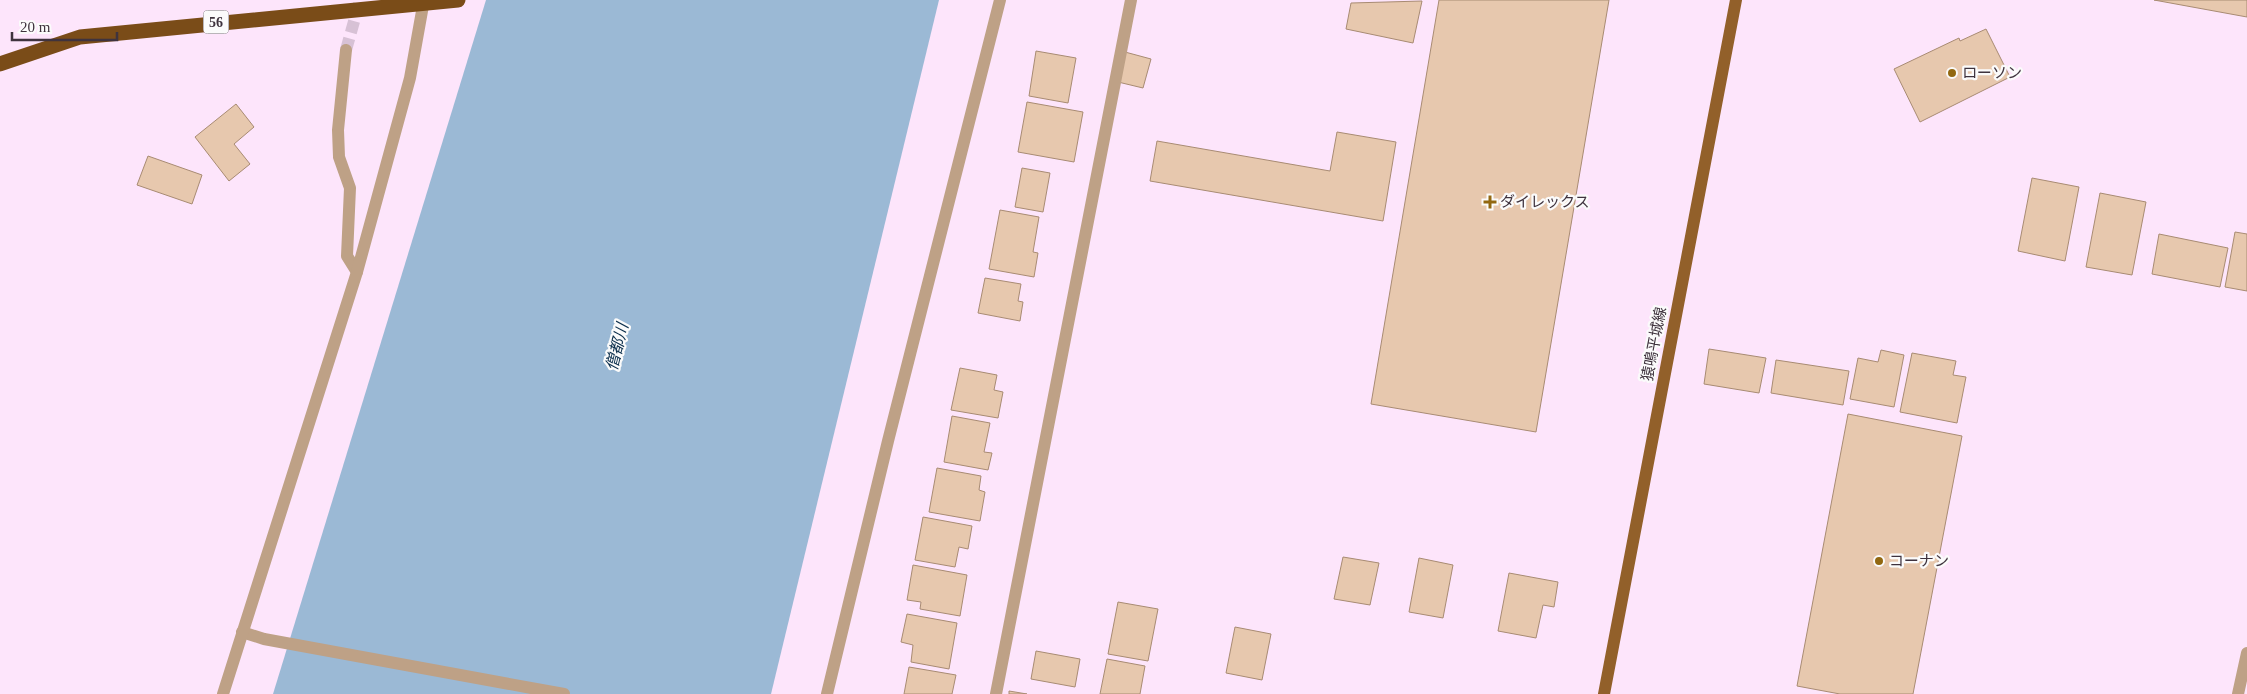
<svg xmlns="http://www.w3.org/2000/svg" width="2247" height="694" font-family="'Times New Roman','Noto Sans JP',serif">
  <style>
    .water { fill: #9bb9d5 }
    .building { fill: #e7c8ae; stroke: #a88b73 }
    .lines { fill: none; stroke-linecap: round; stroke-linejoin: round }
    .minor-tunnel { stroke: #d7c1d5; stroke-width: 12; stroke-dasharray: 12 6; stroke-linecap: butt }
    .minor { stroke: #bea186; stroke-width: 12 }
    .major { stroke: #92602a; stroke-width: 12 }
    .highway { stroke: #7a4c18; stroke-width: 15 }
    .poi-dot { fill: #926811; stroke: #fbfbfb; stroke-width: 2 }
    .labels { text-anchor: middle; dominant-baseline: central; stroke-width: 4.5; stroke-linejoin: round; paint-order: stroke }
    .shield { fill: #fbfbfb; stroke: #776f77; stroke-width: 1 }
    .shield-label { font-size: 14px; font-weight: bold; fill: #3f333e }
    .poi-label { font-size: 15px; fill: #3f333e; stroke: #fbfbfb; text-anchor: start }
    .street-label { font-size: 15px; fill: #3f333e; stroke: #fbfbfb }
    .water-label { font-size: 16px; font-style: italic; fill: #0c2f4c; stroke: #fbfbfb }
  </style>
  <rect width="100%" height="100%" fill="#fde5fb"/>
  <polygon class="water" points="486,0 939,0 771,694 273,694"/>
  <g class="building">
    <polygon points="1439,0 1609,0 1536,432 1371,404"/>
    <polygon points="2154,0 2247,0 2247,17"/>
    <polygon points="1422,1 1413,43 1346,29 1351,3"/>
    <polygon points="1986,29 2010,77 1920,122 1894,69 1959,38 1960,41"/>
    <polygon points="1036,51 1076,58 1068,103 1029,96"/>
    <polygon points="1125,52 1151,59 1143,88 1118,82"/>
    <polygon points="1027,102 1083,112 1074,162 1018,152"/>
    <polygon points="236,104 254,127 234,144 250,164 229,181 195,137"/>
    <polygon points="1337,132 1396,142 1383,221 1150,181 1157,141 1330,171"/>
    <polygon points="148,156 202,175 192,204 137,185"/>
    <polygon points="1022,168 1050,173 1043,212 1015,207"/>
    <polygon points="2032,178 2079,187 2065,261 2018,251"/>
    <polygon points="2100,193 2146,202 2132,275 2086,267"/>
    <polygon points="1000,210 1039,217 1033,252 1038,253 1034,277 989,269"/>
    <polygon points="2235,232 2247,234 2247,291 2225,287"/>
    <polygon points="2159,234 2228,248 2220,287 2152,274"/>
    <polygon points="985,278 1021,284 1018,301 1023,302 1020,321 978,313"/>
    <polygon points="1709,349 1766,358 1759,393 1704,384"/>
    <polygon points="1881,350 1904,355 1894,407 1850,399 1858,358 1878,362"/>
    <polygon points="1912,353 1956,361 1953,375 1966,377 1957,423 1900,412"/>
    <polygon points="1776,360 1849,371 1843,405 1771,393"/>
    <polygon points="960,368 997,375 994,390 1003,392 998,418 951,410"/>
    <polygon points="1848,414 1962,436 1913,694 1840,694 1797,686"/>
    <polygon points="952,416 990,423 984,452 992,453 988,470 944,462"/>
    <polygon points="937,468 981,476 979,490 985,492 980,521 929,512"/>
    <polygon points="923,517 972,526 968,549 959,547 955,567 915,560"/>
    <polygon points="1343,557 1379,563 1370,605 1334,599"/>
    <polygon points="1419,558 1453,565 1443,618 1409,612"/>
    <polygon points="913,565 967,575 960,616 920,609 921,602 907,600"/>
    <polygon points="1509,573 1558,582 1554,607 1543,605 1536,638 1498,631"/>
    <polygon points="1118,602 1158,609 1148,661 1108,654"/>
    <polygon points="907,614 957,623 949,669 911,662 913,645 901,642"/>
    <polygon points="1235,627 1271,634 1262,680 1226,673"/>
    <polygon points="1036,651 1080,659 1075,687 1031,679"/>
    <polygon points="1107,659 1145,666 1140,694 1100,694"/>
    <polygon points="909,667 956,675 952,694 904,694"/>
    <polygon points="1009,691 1027,694 1009,694"/>
  </g>
  <g class="lines">
    <polyline class="minor-tunnel" points="346,50 360,0"/>
    <g class="minor">
      <polyline points="346,50 338,130 339,157 350,188 347,256 357,272"/>
      <polyline points="242,632 264,639 564,694"/>
      <polyline points="223,694 357,272 410,78 424,0"/>
      <polyline points="827,694 888,441 1000,0"/>
      <polyline points="996,694 1131,0"/>
      <polyline points="2238,694 2247,653"/>
    </g>
    <polyline class="major" points="1604,694 1736,0"/>
    <polyline class="highway" points="0,64 80,37 458,0"/>
  </g>
  <g class="poi-dot">
    <circle cx="1952" cy="73" r="5"/>
    <path d="M1487.5 194.5h5v5h5v5h-5v5h-5v-5h-5v-5h5z"/>
    <circle cx="1879" cy="561" r="5"/>
  </g>
  <g class="labels">
    <rect class="shield" x="203.5" y="10.5" width="25" height="23" rx="4"/>
    <g class="shield-label">
      <text x="216" y="22">56</text>
    </g>
    <g class="poi-label">
      <text x="1962" y="73">ローソン</text>
      <text x="1500" y="202">ダイレックス</text>
      <text x="1889" y="561">コーナン</text>
    </g>
    <g class="street-label">
      <text transform="translate(1654 344) rotate(-79)">猿鳴平城線</text>
    </g>
    <g class="water-label">
      <text transform="translate(617 347) rotate(-76)">僧都川</text>
    </g>
  </g>
  <path d="M12 32v8h105v-8" fill="none" stroke="#3f333e" stroke-width="2.5"/>
  <text x="20" y="32" font-size="15" fill="#3f333e" stroke="#fbfbfb" stroke-width="4" paint-order="stroke">20 m</text>
</svg>
